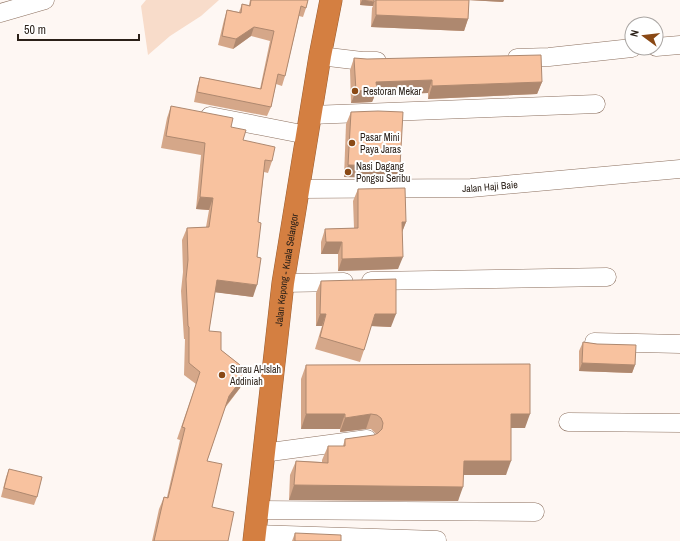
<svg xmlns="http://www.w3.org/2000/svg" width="680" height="541" font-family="'Archivo Narrow',sans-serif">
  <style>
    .green { fill: #f8dcca }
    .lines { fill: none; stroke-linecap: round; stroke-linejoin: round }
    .minor-casing { stroke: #8c705f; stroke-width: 19 }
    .highway-casing { stroke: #995e33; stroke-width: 23 }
    .minor { stroke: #fff; stroke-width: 18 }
    .highway { stroke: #d47f41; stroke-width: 22 }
    .wall { fill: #d5a789 }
    .shaded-wall { fill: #ae886f }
    .building { fill: #f8c29f; stroke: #ae886f }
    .poi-dot { fill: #8a4915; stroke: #fff; stroke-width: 1.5 }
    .labels { text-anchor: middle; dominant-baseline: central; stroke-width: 4; stroke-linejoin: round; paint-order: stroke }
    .poi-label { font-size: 10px; fill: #2b2018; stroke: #fff; text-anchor: start }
    .street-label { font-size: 10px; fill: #2b2018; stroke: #fff }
  </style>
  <rect width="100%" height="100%" fill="#fef7f3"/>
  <polygon class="green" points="146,0 219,0 201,16 170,36 148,55 141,6"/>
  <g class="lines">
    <defs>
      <g id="minor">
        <polyline points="0,13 45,0"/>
        <polyline points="656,47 680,45"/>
        <polyline points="320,56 362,61 377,61"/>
        <polyline points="517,58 549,57 632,48"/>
        <polyline points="311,115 596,104"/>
        <polyline points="210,116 307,135"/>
        <path id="s1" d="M298,189L471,188L680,169"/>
        <polyline points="371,281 607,277"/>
        <polyline points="283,283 344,282"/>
        <polyline points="594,342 680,344"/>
        <polyline points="568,422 680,423"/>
        <polyline points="263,453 367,439"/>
        <polyline points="257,510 535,512"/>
        <polyline points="255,534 437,540"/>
      </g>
      <g id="highway">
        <path id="s2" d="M254,541L283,283L320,56L331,0"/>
      </g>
    </defs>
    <use href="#minor" class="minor-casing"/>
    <use href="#highway" class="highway-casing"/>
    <use href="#minor" class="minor"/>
    <use href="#highway" class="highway"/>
  </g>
  <g class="wall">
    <polygon points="250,0 308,0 306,8 303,17 299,16 285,76 282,86 276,84 271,107 267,116 194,102 197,87 200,77 260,89 270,41 251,36 233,49 218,45 224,20 227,10 239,12 242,4 249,5"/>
    <polygon points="360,0 374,0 374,1 375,0 504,0 503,2 469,0 468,19 464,31 371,27 372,8 373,6 360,5"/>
    <polygon points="354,58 542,82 537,94 428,99 428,93 375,95 372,102 351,103 350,70"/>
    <polygon points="171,106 231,127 243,140 272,161 268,173 264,172 258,222 257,257 253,297 215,292 209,331 221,350 240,365 238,370 244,376 240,388 225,408 207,461 212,507 228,541 152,541 159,509 164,497 167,497 180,440 177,439 196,384 184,375 185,339 184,339 181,291 183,272 182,240 187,228 206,227 209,210 196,209 201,155 161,148 167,118"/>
    <polygon points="351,112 400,166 396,178 344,177 346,124"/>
    <polygon points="358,189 406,222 402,232 398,269 338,271 338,254 321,254 321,242 325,229 354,228 353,201"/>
    <polygon points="321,281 391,327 371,326 364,350 360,362 315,349 322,326 316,326 316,293"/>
    <polygon points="583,342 597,344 635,365 632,373 579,371 579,351"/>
    <polygon points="306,365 525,428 511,428 506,475 463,475 458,501 289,500 290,475 296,461 322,462 322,460 328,446 343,446 345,439 374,435 376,434 371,429 366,429 340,432 340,429 301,429 301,379"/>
    <polygon points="9,469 37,497 34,505 1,497 6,477"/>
    <polygon points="295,533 341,541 292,541"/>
  </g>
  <g class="shaded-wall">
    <polygon points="362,0 374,2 373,6 360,5"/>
    <polygon points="467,0 504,0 503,2"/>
    <polygon points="376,15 468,19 464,31 371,27"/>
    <polygon points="254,27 251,36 233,49 236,39"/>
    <polygon points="432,80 428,93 375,95 372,102 351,103 356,91 376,82"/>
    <polygon points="542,82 537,94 428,99 432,86"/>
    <polygon points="348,165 400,166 396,178 344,177"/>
    <polygon points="200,197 213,198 209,210 196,209"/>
    <polygon points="402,222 406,222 401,235"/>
    <polygon points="326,242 342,242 338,254 321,254"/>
    <polygon points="403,257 398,269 338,271 342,259"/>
    <polygon points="217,280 257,285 253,297 213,292"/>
    <polygon points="320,314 326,314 322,326 316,326"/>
    <polygon points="375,314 396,314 391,327 371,326"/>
    <polygon points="582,363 635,365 632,373 579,371"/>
    <polygon points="244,376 240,388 224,408 229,396"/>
    <polygon points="306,414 345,414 340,429 301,429"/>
    <polygon points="371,414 366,429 340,432 345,418"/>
    <polygon points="511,414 530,414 525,428 506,428"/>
    <polygon points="464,461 511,461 506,475 458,475"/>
    <polygon points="294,485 463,487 458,501 289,500"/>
  </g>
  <g class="building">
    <polygon points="251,0 308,0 306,8 301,6 285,76 278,74 271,107 197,92 200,77 261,89 274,31 254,27 236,39 222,36 227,10 241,13 242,4 250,6"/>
    <polygon points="362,0 374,0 374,2"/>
    <polygon points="376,0 469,0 468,19 376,15"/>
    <polygon points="541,55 542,82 432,86 432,80 376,82 377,90 356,91 354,58 367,59"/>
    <polygon points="171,106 233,118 231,127 246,130 243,140 275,147 272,161 265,160 258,222 261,223 257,257 261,258 257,285 217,280 209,331 221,332 221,350 240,365 236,369 244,376 229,396 207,461 222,464 212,507 234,512 228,541 154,541 164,497 168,498 185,428 182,427 200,372 189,363 189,327 188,326 186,279 188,260 187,228 209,227 213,198 200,197 205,143 166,136"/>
    <polygon points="378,111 403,112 400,166 348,165 351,112"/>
    <polygon points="405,188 406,222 402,222 403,257 342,259 342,242 326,242 325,229 358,228 358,189"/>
    <polygon points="396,279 396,314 375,314 364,350 320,337 326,314 320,314 321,281"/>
    <polygon points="583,342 597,344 636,345 635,365 582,363"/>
    <polygon points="530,364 530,414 511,414 511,461 464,461 463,487 294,485 296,461 328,463 328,446 345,446 345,439 374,435 378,433 382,429 383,423 381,418 377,415 371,414 345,418 345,414 306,414 306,365"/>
    <polygon points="9,469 42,477 37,497 4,488"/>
    <polygon points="295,533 341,535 341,541 295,541"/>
  </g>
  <g class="poi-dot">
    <circle cx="355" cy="91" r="4"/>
    <circle cx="352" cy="143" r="4"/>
    <circle cx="348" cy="172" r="4"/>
    <circle cx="222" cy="375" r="4"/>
  </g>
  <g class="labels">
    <g class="poi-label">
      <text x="363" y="91">Restoran Mekar</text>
      <text x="360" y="137">Pasar Mini<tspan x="360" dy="12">Paya Jaras</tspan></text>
      <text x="356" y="166">Nasi Dagang<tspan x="356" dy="12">Pongsu Seribu</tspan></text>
      <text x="230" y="369">Surau Al-Islah<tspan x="230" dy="12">Addiniah</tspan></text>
    </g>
    <g class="street-label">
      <text stroke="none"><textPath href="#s1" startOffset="192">Jalan Haji Baie</textPath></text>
      <text stroke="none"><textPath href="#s2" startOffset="273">Jalan Kepong - Kuala Selangor</textPath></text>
    </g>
  </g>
  <g transform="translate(644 36) rotate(285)"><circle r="19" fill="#ffffff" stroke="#aaa6a3"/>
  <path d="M0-3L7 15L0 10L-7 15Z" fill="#8a4915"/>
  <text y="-6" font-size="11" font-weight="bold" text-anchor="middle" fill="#2b2018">N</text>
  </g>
  <path d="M18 34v6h121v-6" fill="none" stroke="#2b2018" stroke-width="2"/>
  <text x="24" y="34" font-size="12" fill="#2b2018" stroke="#ffffff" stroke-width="3" paint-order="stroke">50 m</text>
</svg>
